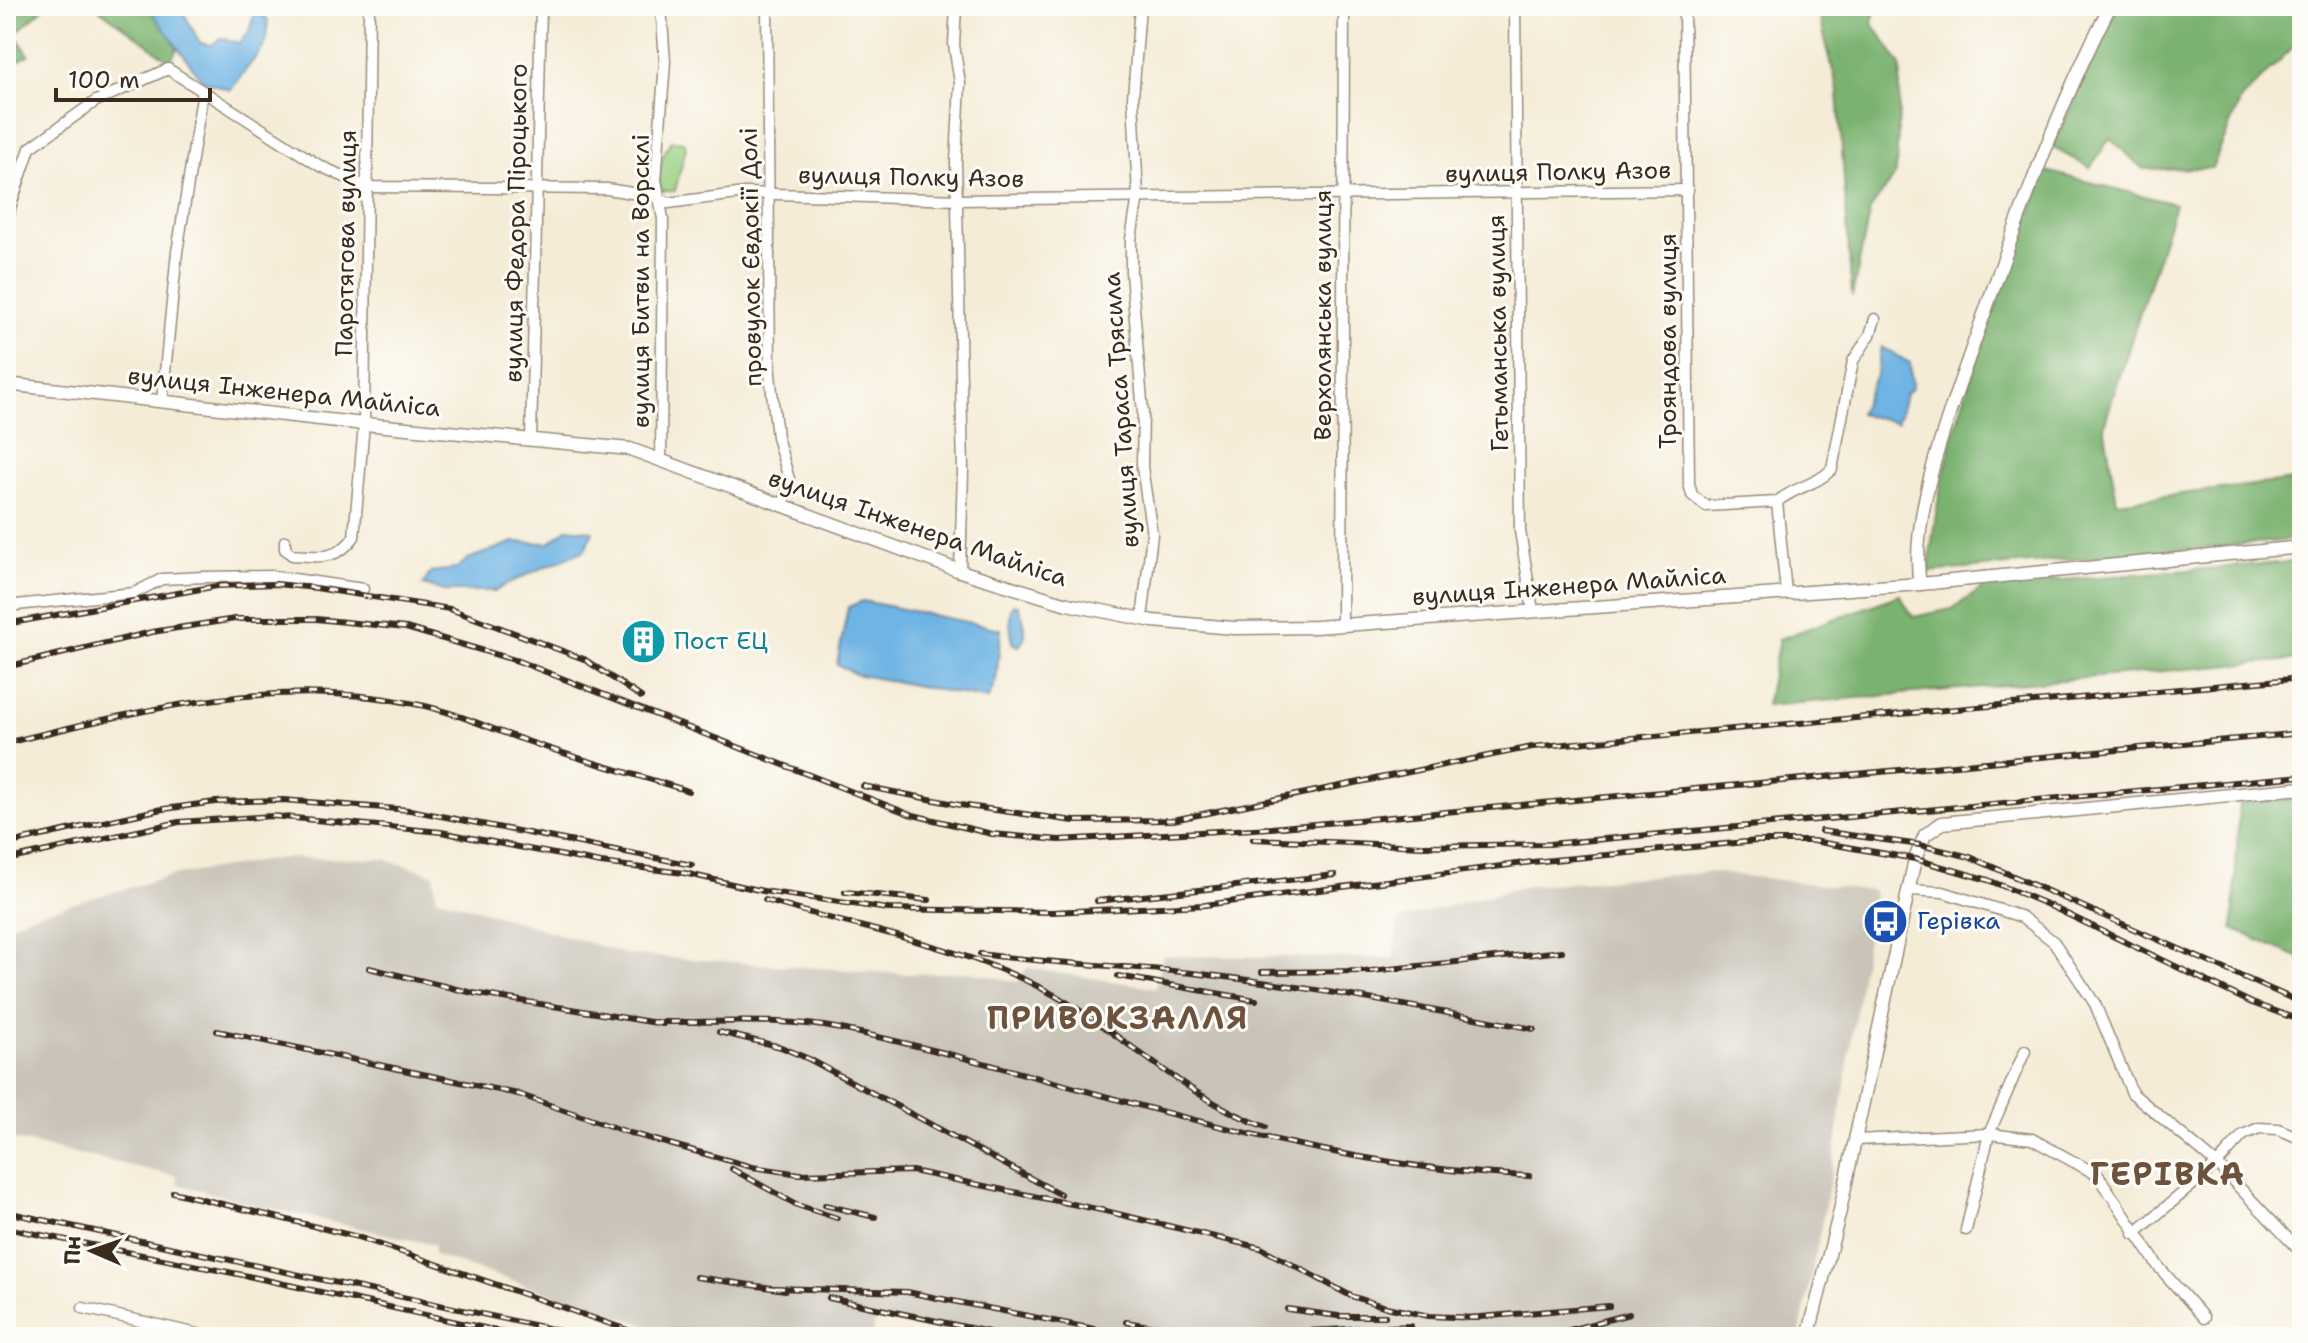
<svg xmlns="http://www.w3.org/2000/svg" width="2308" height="1343" font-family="'Shantell Sans',sans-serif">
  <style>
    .industrial { fill: #c9c3b8 }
    .green { fill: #98d082; stroke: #6a7d50; stroke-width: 2 }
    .forest { fill: #7ab270; stroke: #5a6e47; stroke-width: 2 }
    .water { fill: #6eb4e4; stroke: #546f81; stroke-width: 2 }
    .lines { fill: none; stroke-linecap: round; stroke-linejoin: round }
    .minor-casing { stroke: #988b7a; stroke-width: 13 }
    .tertiary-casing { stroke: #988b7a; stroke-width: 15 }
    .minor { stroke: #fff; stroke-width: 10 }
    .tertiary { stroke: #fff; stroke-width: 12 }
    .rail-casing { stroke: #3b2a1e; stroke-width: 6 }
    .rail { stroke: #fdfcf7; stroke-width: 3; stroke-dasharray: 9; stroke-linecap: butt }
    .labels { text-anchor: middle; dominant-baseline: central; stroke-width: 6; stroke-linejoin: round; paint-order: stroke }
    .street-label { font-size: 24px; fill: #3b2a1e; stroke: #fdfcf7 }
    .culture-label { font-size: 24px; fill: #0d838f; stroke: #fdfcf7; text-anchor: start }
    .transit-label { font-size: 24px; fill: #164399; stroke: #fdfcf7; text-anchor: start }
    .district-label { font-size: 32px; font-weight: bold; letter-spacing: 2px; fill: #6d533d; stroke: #fdfcf7 }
  </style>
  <rect width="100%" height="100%" fill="#fdfcf7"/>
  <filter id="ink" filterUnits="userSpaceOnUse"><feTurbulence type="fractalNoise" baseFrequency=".0125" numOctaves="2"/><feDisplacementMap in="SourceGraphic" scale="16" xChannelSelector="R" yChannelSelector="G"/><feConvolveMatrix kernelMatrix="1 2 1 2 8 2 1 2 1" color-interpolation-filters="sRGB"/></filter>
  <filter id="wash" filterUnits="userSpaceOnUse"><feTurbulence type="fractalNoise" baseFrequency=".006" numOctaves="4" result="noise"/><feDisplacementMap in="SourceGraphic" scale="32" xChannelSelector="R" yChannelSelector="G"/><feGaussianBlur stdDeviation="1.8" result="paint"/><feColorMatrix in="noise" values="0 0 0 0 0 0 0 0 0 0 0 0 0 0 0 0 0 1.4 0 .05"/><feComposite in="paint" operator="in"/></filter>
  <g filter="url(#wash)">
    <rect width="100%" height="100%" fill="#f5ecd7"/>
    <polygon class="industrial" points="283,858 384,859 434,874 436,897 629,955 905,974 969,972 1018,982 1027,968 1156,988 1163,956 1393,958 1399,919 1526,886 1710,872 1874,891 1832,1170 1799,1337 977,1337 876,1320 871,1337 682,1337 434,1255 434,1245 264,1207 177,1184 177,1176 6,1138 6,929 26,917 170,876"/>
    <path class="green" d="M672,141L684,142L686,147L675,191H662C656,174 661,154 672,141Z"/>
    <g class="forest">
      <polygon points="6,6 46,6 15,34 29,55 14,63 6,86"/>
      <polygon points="95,6 147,6 170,33 177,49 170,61"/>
      <polygon points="1817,6 1876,6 1872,23 1901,65 1896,173 1870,210 1852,297 1838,91"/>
      <polygon points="2118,6 2302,6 2299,41 2241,99 2212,168 2143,169 2110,138 2090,168 2052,147"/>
      <path d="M2046,171L2175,204L2104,425L2117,502L2302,479V539L1929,572C1939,432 1999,302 2046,171Z"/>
      <polygon points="2302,561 2302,659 1766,706 1779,639 1900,595 1913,617 1952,609 1986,586"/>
      <polygon points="2302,798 2302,959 2233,929 2239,804"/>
    </g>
    <g class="water">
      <polygon points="147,6 180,6 200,43 212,45 220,38 239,43 249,32 254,13 260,13 268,20 265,45 230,90 202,80"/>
      <polygon points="1881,347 1910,363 1912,388 1906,393 1897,422 1859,414 1877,373"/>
      <path d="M568,528L593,531L585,550C563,560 511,579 496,591H444L423,585L431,572L456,569L468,559L514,542L549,543Z"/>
      <polygon points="863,601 1001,629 996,680 988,699 855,674 837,664 848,607"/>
      <path d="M1013,604L1018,605C1023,618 1031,634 1019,646L1012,643C1012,630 1007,616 1013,604Z"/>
    </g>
  </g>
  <g filter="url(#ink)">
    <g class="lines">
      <defs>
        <g id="minor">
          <polyline points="661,6 665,62 656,180 663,219 661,460"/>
          <polyline points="767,6 770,374 777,437 789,479 784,504"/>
          <polyline points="956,6 954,45 960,83 956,162 963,470 960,571"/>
          <polyline points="1140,6 1133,98 1138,196 1131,239 1131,272 1143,413 1142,467 1152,534 1142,619"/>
          <polyline points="1515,6 1520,531 1533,611"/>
          <polyline points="1684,6 1689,484 1692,495 1706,506 1777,502 1786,593"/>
          <polyline points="6,239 10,208 30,148 96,101 168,69 320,166 367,187 607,189 657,197 668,203 745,193 959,200 1688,190"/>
          <polyline points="162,402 177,252 203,91"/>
          <polyline points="531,440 541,6"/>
          <path d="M1777,502C1793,487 1816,486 1832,469L1853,361L1870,335L1875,319"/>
          <path d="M285,541V549L292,555C319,557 338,560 354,537L364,424L369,6"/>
          <polyline points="6,606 134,593 162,579 204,577 273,576 363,589"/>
          <polyline points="1342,625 1344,6"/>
          <polyline points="1909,890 1943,892 2022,917 2054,942 2095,1004 2132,1093 2217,1164 2298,1249 2302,1247"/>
          <polyline points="1855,1140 1989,1134 2032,1139 2098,1175 2158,1266 2204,1318"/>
          <polyline points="1966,1230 1989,1134 2025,1051"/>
          <polyline points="2134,1234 2217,1164 2243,1135 2259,1128 2278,1129 2302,1139"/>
          <polyline points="83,1308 211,1337"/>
        </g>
        <g id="tertiary">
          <polyline points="6,384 364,424 630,449 960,571 1067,604 1153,621 1234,628 1315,627 1920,584 2302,547"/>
          <path d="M1920,584C1908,516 1953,403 1976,337C2016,224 2055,113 2110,6"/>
          <polyline points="1808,1337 1839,1215 1915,859 1925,835 1942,823 2302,788"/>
        </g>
      </defs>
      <use href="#minor" class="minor-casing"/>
      <use href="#tertiary" class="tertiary-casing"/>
      <use href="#minor" class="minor"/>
      <use href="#tertiary" class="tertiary"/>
      <defs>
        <g id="rail">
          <polyline points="6,624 217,586 276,584 316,588 450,609 584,659 641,697"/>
          <polyline points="6,667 152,632 235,619 316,619 406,628 518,661 909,814 992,834 1059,840 1271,828 2302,733"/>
          <path d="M6,743C141,710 275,675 415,704C453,711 488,728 524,740C578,759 633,774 688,791"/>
          <polyline points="863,786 960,805 1074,821 1173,820 1532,747 2302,678"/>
          <polyline points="1821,831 1920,845 1970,857 2302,1003"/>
          <polyline points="1253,839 1423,846 1549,844 2302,776"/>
          <polyline points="6,844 157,810 215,802 283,800 410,810 692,865"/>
          <polyline points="6,860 179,822 273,816 441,832 601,863 684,873 763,891 888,909 1052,912 1205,905 1532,862 1757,841 1813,841 1915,859 1988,880 2046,904 2252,1003 2302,1021"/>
          <polyline points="845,892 929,900"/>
          <path d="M765,900C855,928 960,945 1043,989C1120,1029 1184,1098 1266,1127"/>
          <polyline points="1097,901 1335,875"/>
          <path d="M980,954C1051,964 1121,965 1192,973C1307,986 1421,1008 1534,1029"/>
          <polyline points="369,968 473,993 663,1024"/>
          <polyline points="1262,972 1371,971 1562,951"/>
          <polyline points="1118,976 1256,1000"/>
          <path d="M652,1022C714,1023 780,1017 841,1029C1069,1076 1293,1167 1529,1176"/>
          <polyline points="217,1031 518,1094 630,1133 752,1167 800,1174 912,1171 1101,1210 1261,1248 1351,1296 1386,1307 1429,1316 1478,1318"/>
          <polyline points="719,1032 781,1047 809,1059 1060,1194"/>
          <polyline points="732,1169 797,1205 837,1218"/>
          <polyline points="173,1192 358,1237 648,1337"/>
          <polyline points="825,1205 875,1217"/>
          <polyline points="6,1212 589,1337"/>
          <polyline points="6,1228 248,1276 525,1337"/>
          <polyline points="696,1277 785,1290"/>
          <polyline points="775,1288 907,1292 1135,1337"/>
          <polyline points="829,1298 1012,1337"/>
          <polyline points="1287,1309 1338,1316 1385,1316"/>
          <polyline points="1469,1318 1609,1306"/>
          <polyline points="1126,1322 1207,1336 1410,1326"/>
          <polyline points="1544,1337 1629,1314"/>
          <polyline points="1618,1337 1646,1329"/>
        </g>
      </defs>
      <use href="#rail" class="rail-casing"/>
      <use href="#rail" class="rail"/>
    </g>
  </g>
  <defs>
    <symbol id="building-disc" viewBox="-11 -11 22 22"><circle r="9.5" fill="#0f9aa8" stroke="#fdfcf7"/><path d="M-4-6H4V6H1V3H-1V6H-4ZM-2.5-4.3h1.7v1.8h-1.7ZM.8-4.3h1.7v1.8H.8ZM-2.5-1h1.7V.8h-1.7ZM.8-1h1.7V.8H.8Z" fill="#fff"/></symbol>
    <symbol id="bus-disc" viewBox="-11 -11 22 22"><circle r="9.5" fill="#1a4fb4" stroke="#fdfcf7"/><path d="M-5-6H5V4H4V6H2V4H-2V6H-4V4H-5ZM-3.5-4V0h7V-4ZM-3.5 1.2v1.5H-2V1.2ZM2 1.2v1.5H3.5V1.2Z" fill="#fff"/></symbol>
  </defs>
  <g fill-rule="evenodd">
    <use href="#building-disc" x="618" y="616" width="51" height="51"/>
    <use href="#bus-disc" x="1860" y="896" width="51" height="51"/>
  </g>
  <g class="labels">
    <g class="street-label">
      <text transform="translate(1558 172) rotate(-1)">вулиця Полку Азов</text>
      <text transform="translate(911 177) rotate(1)">вулиця Полку Азов</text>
      <text transform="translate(516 223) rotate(-89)">вулиця Федора Піроцького</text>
      <text transform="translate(346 243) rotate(-89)">Паротягова вулиця</text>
      <text transform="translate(751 257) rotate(-91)">провулок Євдокії Долі</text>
      <text transform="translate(641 281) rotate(-90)">вулиця Битви на Ворсклі</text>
      <text transform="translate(1323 315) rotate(-90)">Верхолянська вулиця</text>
      <text transform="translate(1498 333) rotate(-91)">Гетьманська вулиця</text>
      <text transform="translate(1668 341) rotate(-90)">Трояндова вулиця</text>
      <text transform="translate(284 392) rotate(6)">вулиця Інженера Майліса</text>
      <text transform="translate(1121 410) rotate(-94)">вулиця Тараса Трясила</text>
      <text transform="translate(918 528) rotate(19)">вулиця Інженера Майліса</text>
      <text transform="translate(1569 586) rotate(-4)">вулиця Інженера Майліса</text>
    </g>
    <g class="culture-label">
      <text x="674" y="641">Пост ЕЦ</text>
    </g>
    <g class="transit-label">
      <text x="1917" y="921">Герівка</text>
    </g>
    <g class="district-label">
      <text x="1118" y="1017">ПРИВОКЗАЛЛЯ</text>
      <text x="2168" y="1173">ГЕРІВКА</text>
    </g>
  </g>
  <rect width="2308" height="1343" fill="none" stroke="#fdfcf7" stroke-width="32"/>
  <g transform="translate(92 1251) rotate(272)" stroke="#fdfcf7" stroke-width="6" paint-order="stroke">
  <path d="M0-6L14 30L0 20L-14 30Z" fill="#3b2a1e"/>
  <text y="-12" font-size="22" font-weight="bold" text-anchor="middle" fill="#3b2a1e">Пн</text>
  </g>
  <path d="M56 88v12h154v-12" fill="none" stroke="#3b2a1e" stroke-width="4"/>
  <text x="68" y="88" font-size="24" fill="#3b2a1e" stroke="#fdfcf7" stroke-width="6" paint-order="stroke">100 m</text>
</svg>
